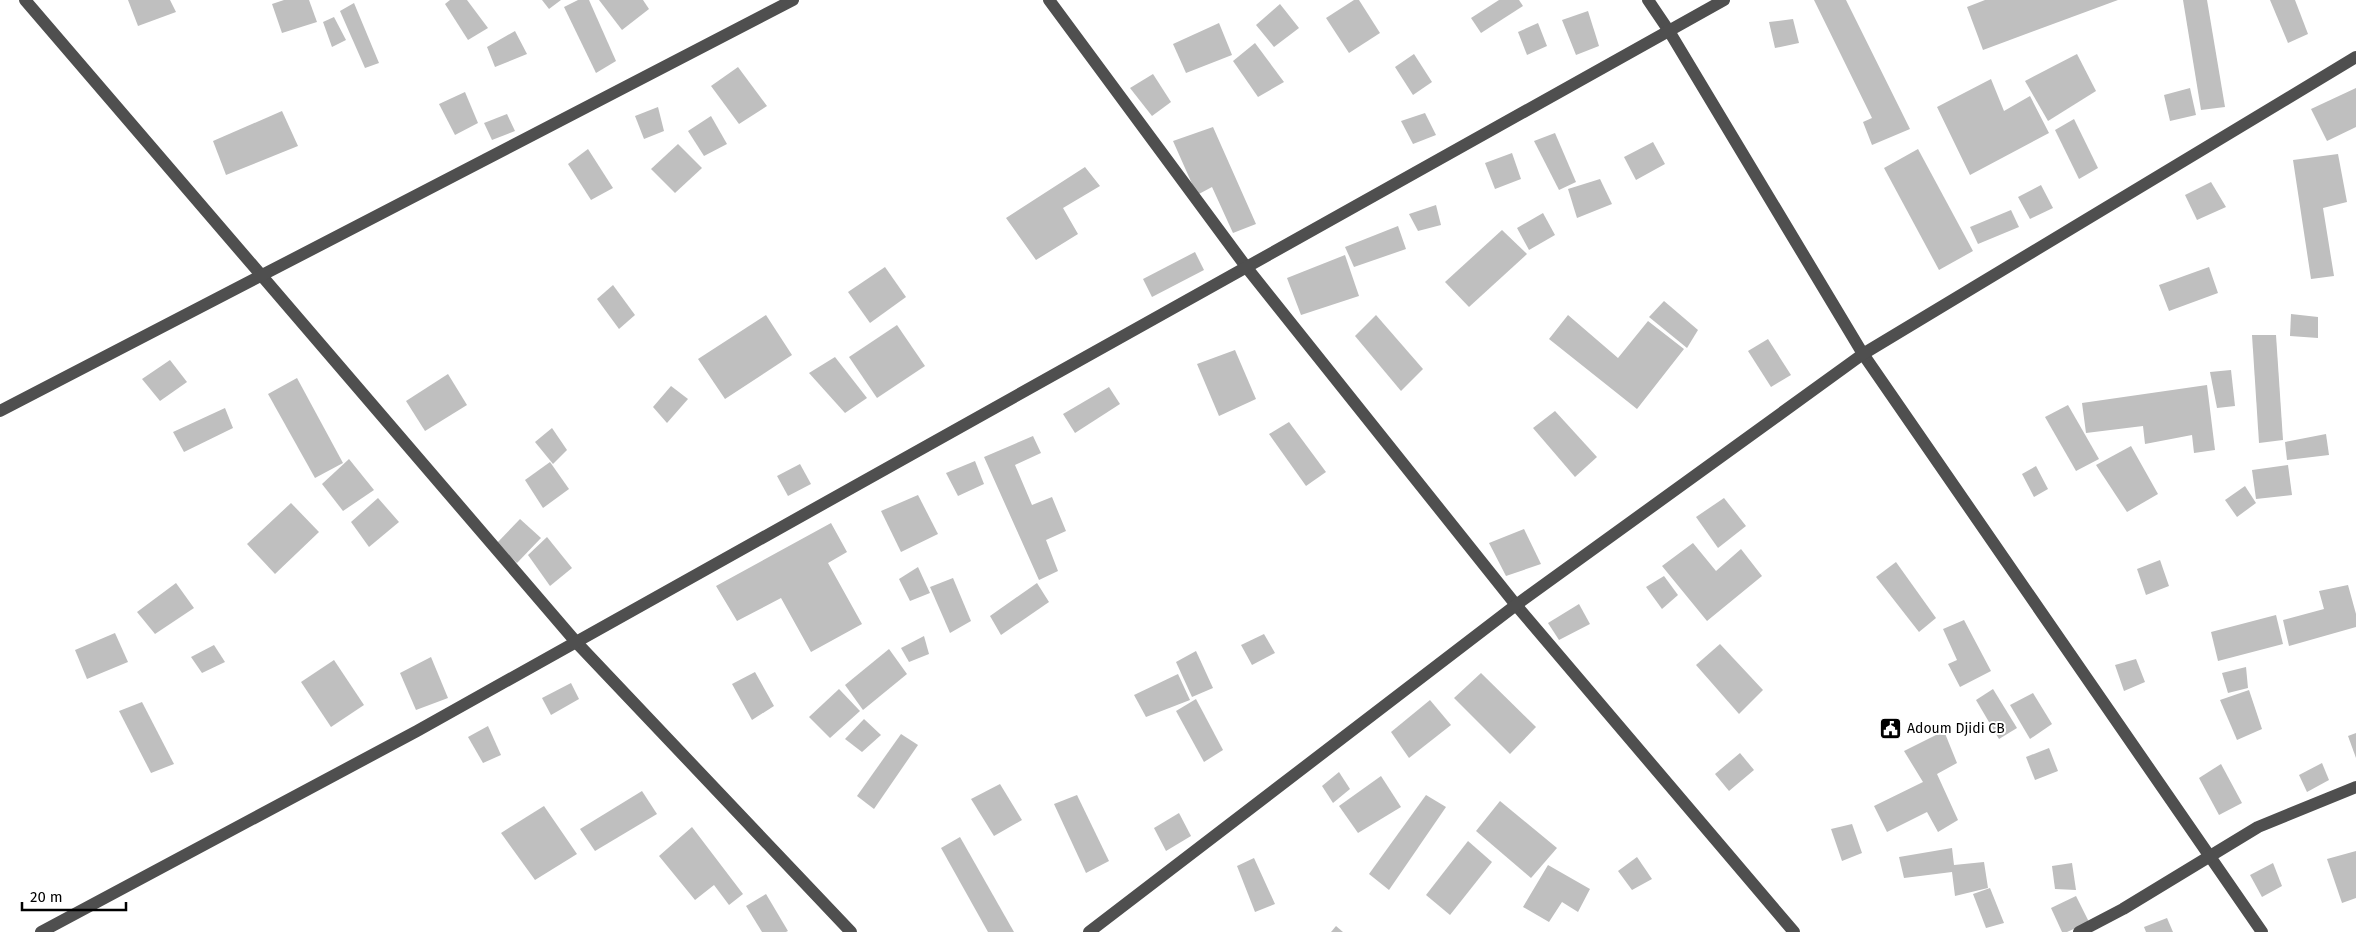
<svg xmlns="http://www.w3.org/2000/svg" width="2356" height="932" font-family="'Fira Sans',sans-serif">
  <style>
    .building { fill: #bfbfbf }
    .lines { fill: none; stroke-linecap: round; stroke-linejoin: round }
    .minor { stroke: #4f4f4f; stroke-width: 12 }
    .labels { text-anchor: middle; dominant-baseline: central; stroke-width: 4; stroke-linejoin: round; paint-order: stroke }
    .poi-label { font-size: 14px; fill: #000; stroke: #fff; text-anchor: start }
  </style>
  <rect width="100%" height="100%" fill="#fff"/>
  <g class="building">
    <polygon points="128,0 170,0 176,12 138,26"/>
    <polygon points="284,0 309,0 317,22 282,33 272,4"/>
    <polygon points="450,0 467,0 488,28 468,40 445,4"/>
    <polygon points="542,0 561,0 549,9"/>
    <polygon points="578,0 589,0 616,61 596,73 564,7"/>
    <polygon points="599,0 643,0 649,9 622,30"/>
    <polygon points="1354,0 1359,0 1380,33 1349,53 1326,18"/>
    <polygon points="1499,0 1519,0 1523,6 1481,33 1471,18"/>
    <polygon points="1814,0 1846,0 1910,129 1872,145 1863,122 1872,118"/>
    <polygon points="1985,0 2118,0 1983,50 1967,7"/>
    <polygon points="2183,0 2207,0 2225,107 2201,110"/>
    <polygon points="2270,0 2295,0 2308,34 2288,43"/>
    <polygon points="354,3 379,63 365,68 340,11"/>
    <polygon points="1280,4 1299,28 1274,47 1256,25"/>
    <polygon points="1588,11 1599,46 1576,55 1562,20"/>
    <polygon points="334,17 346,40 332,47 323,22"/>
    <polygon points="1793,19 1799,43 1775,48 1769,22"/>
    <polygon points="1219,23 1232,55 1186,73 1173,44"/>
    <polygon points="1538,23 1547,46 1527,55 1518,32"/>
    <polygon points="515,31 527,54 495,67 487,47"/>
    <polygon points="1255,43 1284,82 1258,97 1233,61"/>
    <polygon points="1414,54 1432,82 1413,95 1395,67"/>
    <polygon points="2077,54 2096,91 2048,121 2025,81"/>
    <polygon points="738,67 767,106 739,124 711,86"/>
    <polygon points="1153,74 1171,102 1152,116 1130,88"/>
    <polygon points="1991,79 2004,111 2030,96 2049,133 1970,175 1937,107"/>
    <polygon points="2190,88 2196,115 2170,121 2164,95"/>
    <polygon points="2356,88 2356,127 2327,141 2311,109"/>
    <polygon points="465,92 478,123 455,135 439,104"/>
    <polygon points="658,107 664,131 644,139 635,116"/>
    <polygon points="282,111 298,146 226,175 213,141"/>
    <polygon points="1425,113 1436,135 1413,144 1401,121"/>
    <polygon points="507,114 515,131 492,140 484,123"/>
    <polygon points="711,116 727,144 704,156 688,131"/>
    <polygon points="2074,119 2098,168 2079,179 2055,130"/>
    <polygon points="1213,127 1256,224 1233,233 1212,187 1197,195 1173,141"/>
    <polygon points="1555,133 1576,182 1559,190 1534,141"/>
    <polygon points="1653,142 1665,164 1636,180 1624,157"/>
    <polygon points="678,144 702,168 675,193 651,169"/>
    <polygon points="588,149 613,188 591,200 568,164"/>
    <polygon points="1918,149 1973,251 1939,270 1884,168"/>
    <polygon points="1512,153 1521,179 1495,189 1485,163"/>
    <polygon points="2338,154 2347,202 2323,208 2334,276 2311,279 2293,160"/>
    <polygon points="1085,167 1100,186 1063,208 1078,234 1036,260 1006,218"/>
    <polygon points="1600,179 1612,204 1577,218 1568,189"/>
    <polygon points="2211,182 2226,207 2197,220 2185,195"/>
    <polygon points="2041,185 2053,208 2030,219 2018,197"/>
    <polygon points="1436,205 1441,225 1418,231 1409,214"/>
    <polygon points="2011,210 2019,227 1978,244 1970,227"/>
    <polygon points="1543,213 1555,235 1529,250 1517,228"/>
    <polygon points="1398,226 1406,249 1354,267 1345,247"/>
    <polygon points="1502,230 1527,254 1469,307 1445,282"/>
    <polygon points="1195,252 1204,270 1152,297 1143,279"/>
    <polygon points="1345,255 1359,296 1301,315 1287,278"/>
    <polygon points="885,267 906,297 870,323 848,292"/>
    <polygon points="2209,267 2218,293 2169,311 2159,285"/>
    <polygon points="613,285 635,315 619,329 597,299"/>
    <polygon points="1664,301 1698,330 1687,348 1649,317"/>
    <polygon points="2291,314 2318,317 2318,338 2290,336"/>
    <polygon points="766,315 792,355 725,399 698,359"/>
    <polygon points="1376,315 1423,369 1401,391 1355,336"/>
    <polygon points="1568,315 1618,358 1648,321 1684,349 1637,409 1549,339"/>
    <polygon points="897,325 925,366 877,398 849,357"/>
    <polygon points="2252,335 2276,335 2283,440 2259,443"/>
    <polygon points="1768,339 1791,375 1771,387 1748,351"/>
    <polygon points="1235,350 1256,399 1219,416 1197,364"/>
    <polygon points="835,357 867,398 845,413 809,373"/>
    <polygon points="170,360 187,382 160,401 142,379"/>
    <polygon points="2231,370 2235,406 2217,408 2210,372"/>
    <polygon points="448,374 467,405 425,431 406,401"/>
    <polygon points="297,378 343,463 315,478 268,394"/>
    <polygon points="2207,385 2215,450 2194,453 2192,435 2145,444 2143,426 2086,433 2082,403"/>
    <polygon points="671,386 688,399 667,423 653,407"/>
    <polygon points="1109,387 1120,404 1075,433 1063,414"/>
    <polygon points="2068,405 2099,459 2076,471 2045,417"/>
    <polygon points="225,408 233,428 184,452 173,432"/>
    <polygon points="1555,411 1597,457 1575,477 1533,428"/>
    <polygon points="1289,422 1326,472 1306,486 1269,434"/>
    <polygon points="552,428 567,450 553,464 535,442"/>
    <polygon points="2326,434 2329,455 2287,460 2285,442"/>
    <polygon points="1033,436 1041,453 1015,465 1032,505 1052,497 1066,531 1046,540 1058,571 1039,580 984,457"/>
    <polygon points="2131,446 2158,494 2127,512 2096,465"/>
    <polygon points="349,459 374,490 343,511 322,484"/>
    <polygon points="975,461 984,484 958,496 946,473"/>
    <polygon points="550,462 569,489 543,508 525,480"/>
    <polygon points="800,464 811,484 788,496 777,476"/>
    <polygon points="2288,465 2292,495 2256,499 2252,470"/>
    <polygon points="2036,466 2048,489 2034,497 2022,474"/>
    <polygon points="2245,486 2256,503 2237,517 2225,500"/>
    <polygon points="918,495 938,534 901,552 881,511"/>
    <polygon points="378,498 399,522 369,547 351,522"/>
    <polygon points="1724,498 1746,526 1718,548 1696,517"/>
    <polygon points="291,503 319,532 275,574 247,544"/>
    <polygon points="520,519 541,538 517,563 496,544"/>
    <polygon points="831,523 847,552 828,563 862,624 811,652 781,598 737,621 716,586"/>
    <polygon points="1524,529 1541,564 1506,576 1489,543"/>
    <polygon points="547,537 572,568 550,586 528,555"/>
    <polygon points="1693,543 1716,571 1741,549 1762,576 1707,621 1662,566"/>
    <polygon points="2160,560 2169,586 2146,595 2137,569"/>
    <polygon points="1896,562 1936,618 1919,632 1876,577"/>
    <polygon points="918,567 930,593 910,601 899,579"/>
    <polygon points="1664,576 1678,595 1662,609 1646,587"/>
    <polygon points="953,578 971,621 950,633 930,587"/>
    <polygon points="176,583 194,608 155,634 137,612"/>
    <polygon points="1037,583 1049,602 1001,635 990,616"/>
    <polygon points="2348,585 2356,614 2356,627 2289,646 2283,620 2324,609 2319,591"/>
    <polygon points="1579,604 1590,624 1559,640 1548,623"/>
    <polygon points="2276,615 2283,644 2218,661 2211,632"/>
    <polygon points="1964,620 1991,671 1960,687 1948,664 1957,660 1943,629"/>
    <polygon points="115,633 128,662 87,679 75,650"/>
    <polygon points="1264,634 1275,653 1252,665 1241,645"/>
    <polygon points="924,636 929,654 909,662 901,648"/>
    <polygon points="1720,644 1763,690 1739,714 1696,665"/>
    <polygon points="214,645 225,662 202,673 191,657"/>
    <polygon points="889,649 907,674 863,710 845,685"/>
    <polygon points="1196,651 1213,688 1192,697 1176,662"/>
    <polygon points="431,657 448,698 416,710 400,673"/>
    <polygon points="2136,659 2145,682 2124,691 2115,665"/>
    <polygon points="334,660 364,705 331,727 301,682"/>
    <polygon points="2246,667 2248,688 2228,693 2222,673"/>
    <polygon points="755,672 774,706 752,720 732,684"/>
    <polygon points="1481,673 1536,727 1510,754 1454,698"/>
    <polygon points="1178,674 1190,700 1146,717 1134,695"/>
    <polygon points="571,683 579,699 551,715 542,698"/>
    <polygon points="839,689 860,711 830,738 809,717"/>
    <polygon points="1993,689 2017,728 1999,739 1976,700"/>
    <polygon points="2249,690 2262,729 2237,740 2220,700"/>
    <polygon points="2033,693 2052,724 2030,739 2010,705"/>
    <polygon points="1196,699 1223,750 1204,762 1176,711"/>
    <polygon points="1430,700 1451,725 1409,758 1391,732"/>
    <polygon points="142,702 174,764 151,773 119,711"/>
    <polygon points="864,719 881,735 862,752 845,739"/>
    <polygon points="488,726 501,755 483,763 468,737"/>
    <polygon points="1944,731 1957,763 1937,774 1958,820 1938,832 1927,812 1887,832 1874,806 1923,782 1904,751"/>
    <polygon points="2356,733 2356,758 2348,736"/>
    <polygon points="901,734 918,745 874,809 857,796"/>
    <polygon points="2049,748 2058,771 2035,780 2026,757"/>
    <polygon points="1740,753 1754,770 1729,791 1715,774"/>
    <polygon points="2322,763 2329,780 2307,792 2299,775"/>
    <polygon points="2221,764 2242,803 2219,815 2199,778"/>
    <polygon points="1339,772 1350,789 1333,803 1322,786"/>
    <polygon points="1381,776 1401,807 1358,833 1339,806"/>
    <polygon points="1000,784 1022,820 994,836 971,799"/>
    <polygon points="642,791 657,814 595,851 580,829"/>
    <polygon points="1077,795 1109,861 1086,873 1054,804"/>
    <polygon points="1426,795 1446,807 1389,890 1369,874"/>
    <polygon points="1500,801 1557,848 1531,878 1476,831"/>
    <polygon points="544,806 577,854 535,880 501,833"/>
    <polygon points="1179,813 1191,836 1166,851 1154,828"/>
    <polygon points="1852,824 1862,853 1842,861 1831,829"/>
    <polygon points="692,827 743,894 729,905 714,885 695,900 659,856"/>
    <polygon points="960,837 1014,932 988,932 941,848"/>
    <polygon points="1468,841 1492,862 1450,915 1426,895"/>
    <polygon points="1952,848 1954,865 1984,862 1988,888 1955,896 1952,872 1904,878 1899,857"/>
    <polygon points="2356,851 2356,898 2342,903 2327,859"/>
    <polygon points="1637,857 1652,879 1632,890 1618,871"/>
    <polygon points="1254,858 1275,904 1255,912 1237,866"/>
    <polygon points="2072,863 2076,890 2055,889 2052,866"/>
    <polygon points="2273,863 2282,886 2262,897 2250,875"/>
    <polygon points="1548,865 1590,889 1578,912 1562,902 1549,922 1523,907"/>
    <polygon points="1990,888 2004,923 1986,928 1973,894"/>
    <polygon points="766,894 788,931 786,932 762,932 746,906"/>
    <polygon points="2076,896 2089,922 2067,932 2062,932 2051,908"/>
    <polygon points="2167,918 2173,932 2146,932 2144,927"/>
    <polygon points="1336,926 1343,932 1331,932"/>
  </g>
  <g class="lines">
    <g class="minor">
      <polyline points="25,0 576,642 851,932"/>
      <polyline points="1049,0 1247,268 1516,605 1794,932"/>
      <polyline points="1648,0 1669,31 1863,354 2262,932"/>
      <polyline points="0,411 793,0"/>
      <polyline points="41,932 417,731 1724,0"/>
      <polyline points="1089,932 1516,605 1863,354 2356,57"/>
      <polyline points="2079,932 2123,909 2258,827 2356,787"/>
    </g>
  </g>
  <defs>
    <symbol id="civic-square" viewBox="-11 -11 22 22"><rect x="-9" y="-9" width="18" height="18" rx="4" fill="#000" stroke="#fff"/><path d="M-.6-6.5H3V-4.5H.6V-3L4-1V1h2V6H-6V1h2V-1L-.6-3ZM-1.2 2.5V6h2.4V2.5Z" fill="#fff"/></symbol>
  </defs>
  <g fill-rule="evenodd">
    <use href="#civic-square" x="1878" y="716" width="25" height="25"/>
  </g>
  <g class="labels">
    <g class="poi-label">
      <text x="1907" y="728">Adoum Djidi CB</text>
    </g>
  </g>
  <path d="M22 902v8h104v-8" fill="none" stroke="#000000" stroke-width="2.5"/>
  <text x="30" y="902" font-size="15" fill="#000000" stroke="#ffffff" stroke-width="4" paint-order="stroke">20 m</text>
</svg>
